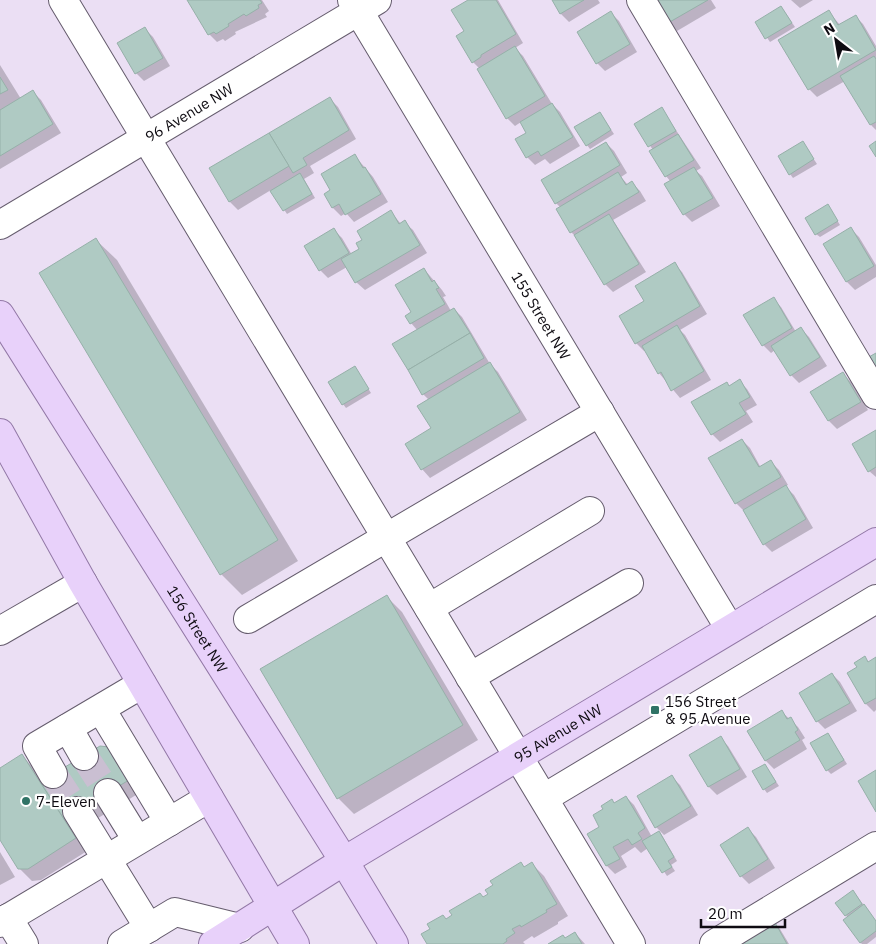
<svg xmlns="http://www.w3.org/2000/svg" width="876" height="944" font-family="'IBM Plex Sans',sans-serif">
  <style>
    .shadow { fill: #0003 }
    .building { fill: #afcac3; stroke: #96b0a9 }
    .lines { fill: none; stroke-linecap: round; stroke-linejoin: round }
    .minor-tunnel { stroke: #cabfd2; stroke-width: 28; stroke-dasharray: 28 14; stroke-linecap: butt }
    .minor-casing { stroke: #655c6d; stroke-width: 30 }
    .major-casing { stroke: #9278a6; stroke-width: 30 }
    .minor { stroke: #fff; stroke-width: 28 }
    .major { stroke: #e8d1fa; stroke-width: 28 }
    .poi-dot { fill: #307366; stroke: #fff; stroke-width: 2 }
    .labels { text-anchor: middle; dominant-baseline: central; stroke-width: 4.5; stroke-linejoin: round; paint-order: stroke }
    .street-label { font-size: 15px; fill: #0e0b11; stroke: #fff }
    .poi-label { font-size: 15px; fill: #0e0b11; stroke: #fff; text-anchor: start }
  </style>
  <rect width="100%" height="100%" fill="#ebdff4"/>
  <g class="shadow">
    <polygon points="190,0 262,0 269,11 265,14 267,17 235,32 236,34 225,41 223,39 217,42 209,34"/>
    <polygon points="471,0 498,0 523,43 515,48 523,56 552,104 560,112 580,146 550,164 545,159 535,165 527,157 527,134 521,122 515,126 507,118 480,69 473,62 466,32"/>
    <polygon points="553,0 598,0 600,3 569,22 561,14"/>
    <polygon points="656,0 711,0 716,8 677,31 669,23"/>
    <polygon points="791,0 813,0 800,8"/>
    <polygon points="781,7 795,27 770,42 757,23"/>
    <polygon points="829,12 840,25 855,16 863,24 876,46 876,130 871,125 845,81 817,97 809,89"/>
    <polygon points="611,13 619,21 637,52 605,71 597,63"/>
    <polygon points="145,29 153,37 170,66 144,81 136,73"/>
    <polygon points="0,65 21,99 33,92 41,100 61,133 0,169"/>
    <polygon points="330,99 338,107 356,139 310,166 314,173 304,179 315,198 287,214 271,190 238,210 230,202 211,169"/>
    <polygon points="662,109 701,168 696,171 702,176 720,206 692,222 684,214 666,185 671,182 666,176 653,150 636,125"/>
    <polygon points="600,113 614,134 590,149 587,145"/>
    <polygon points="606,143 614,151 627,173 621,177 628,185 632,183 640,191 646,201 613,220 646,272 613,292 605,284 579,240 571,232 561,208 556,203"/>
    <polygon points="803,143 817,164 793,178 790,174"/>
    <polygon points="355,156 373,177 388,202 354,222 346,213 341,216 333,208 326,195 332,191"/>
    <polygon points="831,210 840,225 820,237 816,234"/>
    <polygon points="391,212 401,224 404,222 413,230 427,253 365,290 356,282 347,267 328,278 320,270 334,230 342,238 352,255 361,249 364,240"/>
    <polygon points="851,229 859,237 876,265 876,277 855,290 847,282"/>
    <polygon points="96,240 117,260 298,561 242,595 221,574"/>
    <polygon points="674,264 682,272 707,314 680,330 685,335 711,380 680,398 659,373 646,350 644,351 636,343 620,317 646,301"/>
    <polygon points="424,269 442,290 446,296 443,297 451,311 454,309 462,317 490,364 498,372 527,420 430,478 422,469 433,429 429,400 423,394 418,331 411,323"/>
    <polygon points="773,299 781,307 796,332 801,329 809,337 827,366 799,383 791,375 775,350 771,353 763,345"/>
    <polygon points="355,368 371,393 346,408 343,404"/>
    <polygon points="843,374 851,382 868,410 837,429 829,421 812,392"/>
    <polygon points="739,381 747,389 757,405 746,411 753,422 720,442 712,434 726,383 730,387"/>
    <polygon points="876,431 876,477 869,471"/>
    <polygon points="742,440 750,448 761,468 771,462 779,470 788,485 785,486 794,495 813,528 772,552 764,544 744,511 736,503"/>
    <polygon points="386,596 402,612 478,740 354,814 338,798 262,669"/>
    <polygon points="865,658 869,663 876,659 876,710 874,712 866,704 848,674 859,667"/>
    <polygon points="832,674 840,682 857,711 825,729 817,721 801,693"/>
    <polygon points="782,712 798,727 805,738 802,740 807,749 774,769 766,761 749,731"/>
    <polygon points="828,734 847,764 831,774 827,770"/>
    <polygon points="720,738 728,746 747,777 717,795 709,787 690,756"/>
    <polygon points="100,747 141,792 75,832 87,851 41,880 32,881 19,868 0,838 0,770 22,756 34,768 43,782"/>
    <polygon points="765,765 779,786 767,793 764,789"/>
    <polygon points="672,777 680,785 698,815 664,835 656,827"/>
    <polygon points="626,797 634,805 652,837 660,832 677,861 671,865 675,871 667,876 648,848 641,853 635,847 621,856 627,867 615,874 607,866 589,835 601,827 605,810 612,801 615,804"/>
    <polygon points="748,829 756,837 775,868 749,884 741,876"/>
    <polygon points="0,852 15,877 0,885"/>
    <polygon points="521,864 525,868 532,864 544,876 568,916 558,922 558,924 534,938 532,936 523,942 525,944 428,944 447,920 484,898"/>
    <polygon points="856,895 876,921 876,937 867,944 862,944 860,942 846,915"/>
    <polygon points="772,921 780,929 789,944 733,944"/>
    <polygon points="575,933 585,944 551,944 565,939"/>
  </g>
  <g class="building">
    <polygon points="187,0 260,0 262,3 258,5 259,8 246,16 244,14 228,24 229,26 216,34 214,32 208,35"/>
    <polygon points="468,0 496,0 516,34 481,55 481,57 472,63 456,36 464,31 451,10"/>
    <polygon points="552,0 584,0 560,14"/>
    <polygon points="654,0 708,0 668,23"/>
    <polygon points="781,6 792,23 765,39 755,22"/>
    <polygon points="829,10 838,25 856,15 876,50 808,90 778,40"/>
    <polygon points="611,11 630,44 596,64 577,32"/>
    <polygon points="145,27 163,58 135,74 117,43"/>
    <polygon points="515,46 545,96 506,119 477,69"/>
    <polygon points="874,56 876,59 876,122 870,125 840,76"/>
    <polygon points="0,77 8,90 0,94"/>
    <polygon points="33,90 53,124 0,156 0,110"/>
    <polygon points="330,97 349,130 303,158 307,165 293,173 269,133"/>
    <polygon points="552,103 573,137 541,156 538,151 526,158 515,139 526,133 520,122"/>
    <polygon points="662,107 676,131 648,147 634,124"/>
    <polygon points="600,112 611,130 586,146 574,127"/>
    <polygon points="269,133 289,166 229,202 209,168"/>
    <polygon points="678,134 694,160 665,177 649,151"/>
    <polygon points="803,141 814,159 789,175 778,156"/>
    <polygon points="876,141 876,157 869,146"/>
    <polygon points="606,142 620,165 555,204 541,180"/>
    <polygon points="355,154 363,168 365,167 381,194 345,215 339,204 332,208 324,194 330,190 321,174"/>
    <polygon points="694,167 713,198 683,215 664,184"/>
    <polygon points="618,172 626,185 632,181 639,192 570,233 556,209"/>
    <polygon points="300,173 312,194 283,211 270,191"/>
    <polygon points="828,204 838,221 815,235 805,218"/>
    <polygon points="391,210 399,224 405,220 420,245 355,283 341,259 359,249 356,243 362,240 357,231"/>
    <polygon points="609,214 639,264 604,285 574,235"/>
    <polygon points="851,227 874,266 846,282 823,244"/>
    <polygon points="334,228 349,253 319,271 304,246"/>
    <polygon points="96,238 278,540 220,575 39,273"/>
    <polygon points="675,262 700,306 635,344 619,316 644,301 635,286"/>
    <polygon points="424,268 432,282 434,280 439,288 436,289 445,304 410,324 405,316 411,312 395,285"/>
    <polygon points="774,297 792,328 762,346 743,315"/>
    <polygon points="454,308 470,333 408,370 392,344"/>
    <polygon points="677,325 704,371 671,391 661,372 658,374 642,346"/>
    <polygon points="801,327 820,357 790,376 771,346"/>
    <polygon points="470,333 484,358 422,395 408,370"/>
    <polygon points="876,353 876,373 867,358"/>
    <polygon points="490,362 520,412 421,470 405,444 431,428 417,406"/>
    <polygon points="355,366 369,389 342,405 328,382"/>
    <polygon points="843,372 861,402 828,421 810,392"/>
    <polygon points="740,379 750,397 739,403 746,414 711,435 691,402 727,382 729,386"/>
    <polygon points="876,430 876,467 868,472 852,444"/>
    <polygon points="742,439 759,467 771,460 781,477 735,504 708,458"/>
    <polygon points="786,485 806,519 763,545 743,510"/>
    <polygon points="387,595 463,725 337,799 260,669"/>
    <polygon points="865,656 868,662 876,657 876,698 865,704 847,673 857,667 854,663"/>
    <polygon points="832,673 850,703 816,722 799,693"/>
    <polygon points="782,710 787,719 791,717 798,730 795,732 800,740 765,761 747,731"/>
    <polygon points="828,733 844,760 826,771 810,743"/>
    <polygon points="721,736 740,769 708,787 689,755"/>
    <polygon points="100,746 118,748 129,780 64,819 40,782"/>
    <polygon points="22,754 76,838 28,869 18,869 0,840 0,768"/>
    <polygon points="765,764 776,782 763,790 752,771"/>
    <polygon points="876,770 876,812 858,781"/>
    <polygon points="672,775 691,806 655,828 637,796"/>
    <polygon points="626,796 645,828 638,833 642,839 632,845 628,839 613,847 620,859 606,866 587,834 599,827 593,815 603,809 601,806 612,799 614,803"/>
    <polygon points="748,827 768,859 740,877 720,845"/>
    <polygon points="659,831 674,857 668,861 672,867 662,873 642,841"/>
    <polygon points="521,862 524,867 532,862 557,904 546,910 547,912 521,927 520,925 512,929 515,933 506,939 507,941 503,944 427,944 421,934 430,929 427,924 443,915 446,919 452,915 449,911 480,893 483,897 488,894 485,890 493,885 490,881"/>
    <polygon points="853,890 862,904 845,916 835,903"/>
    <polygon points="864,904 876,921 876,931 860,943 843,920"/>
    <polygon points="773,919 787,944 730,944"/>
    <polygon points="575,932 582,944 548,944 563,935 565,938"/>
  </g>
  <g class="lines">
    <g class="minor-tunnel">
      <polyline points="84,756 108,793"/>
      <polyline points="53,774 77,811"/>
    </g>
    <defs>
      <g id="minor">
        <polyline points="63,0 631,944"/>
        <path id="s1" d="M352,0L730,629"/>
        <polyline points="641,0 876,395"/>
        <path id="s2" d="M0,225L377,0"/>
        <polyline points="429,608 590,511"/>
        <polyline points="248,619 600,412"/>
        <polyline points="0,631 83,583"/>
        <polyline points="470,677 629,583"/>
        <polyline points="101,709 169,822"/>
        <polyline points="68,728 84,756"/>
        <polyline points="53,774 37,746 142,684"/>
        <polyline points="108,793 137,840"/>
        <polyline points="544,798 876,599"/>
        <polyline points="77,811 149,928"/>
        <polyline points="8,918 24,944"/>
        <polyline points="0,923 209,798"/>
        <polyline points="122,944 175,912 240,928"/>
        <polyline points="714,944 876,846"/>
      </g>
      <g id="major">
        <path id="s3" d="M0,315L344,861L394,944"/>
        <polyline points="0,433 83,583 295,944"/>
        <path id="s4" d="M213,944L344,861L876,542"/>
      </g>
    </defs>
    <use href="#minor" class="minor-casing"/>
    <use href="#major" class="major-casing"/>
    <use href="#minor" class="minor"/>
    <use href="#major" class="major"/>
  </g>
  <g class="poi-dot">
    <rect x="650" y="705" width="10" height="10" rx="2.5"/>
    <circle cx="26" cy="801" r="5"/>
  </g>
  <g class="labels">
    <g class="street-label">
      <text stroke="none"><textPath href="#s2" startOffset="220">96 Avenue NW</textPath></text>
      <text stroke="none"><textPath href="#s1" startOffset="368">155 Street NW</textPath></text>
      <text stroke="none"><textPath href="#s3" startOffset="371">156 Street NW</textPath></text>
      <text stroke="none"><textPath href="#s4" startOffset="404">95 Avenue NW</textPath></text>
    </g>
    <g class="poi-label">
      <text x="665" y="701">156 Street<tspan x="665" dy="17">&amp; 95 Avenue</tspan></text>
      <text x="36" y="801">7-Eleven</text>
    </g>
  </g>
  <g transform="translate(836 40) rotate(329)" stroke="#ffffff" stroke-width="4" paint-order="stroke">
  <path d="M0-4L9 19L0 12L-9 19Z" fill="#0e0b11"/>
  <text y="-8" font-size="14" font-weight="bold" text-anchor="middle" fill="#0e0b11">N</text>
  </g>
  <path d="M701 919v8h84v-8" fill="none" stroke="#0e0b11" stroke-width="2.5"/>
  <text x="708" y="919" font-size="15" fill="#0e0b11" stroke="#ffffff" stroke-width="4" paint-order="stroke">20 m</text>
</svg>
